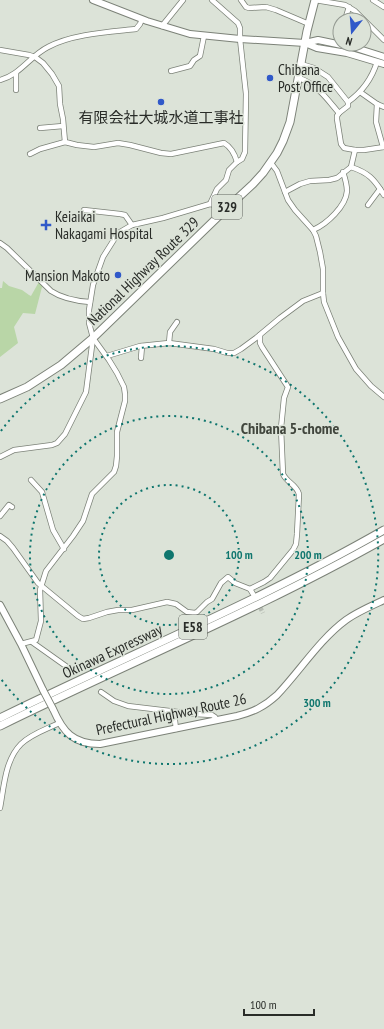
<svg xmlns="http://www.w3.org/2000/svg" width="384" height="1029" font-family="'PT Sans Narrow','Noto Sans JP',sans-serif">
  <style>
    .green { fill: #b9d6a7 }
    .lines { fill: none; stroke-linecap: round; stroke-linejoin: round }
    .minor-tunnel { stroke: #b8beb5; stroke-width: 4.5; stroke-dasharray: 4.5 2; stroke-linecap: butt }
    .minor-casing { stroke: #7c8278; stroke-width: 6 }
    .major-casing { stroke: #7c8278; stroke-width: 8 }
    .highway-casing { stroke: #7c8278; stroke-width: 9 }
    .minor { stroke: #fff; stroke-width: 4.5 }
    .major { stroke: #fff; stroke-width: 6 }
    .highway { stroke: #fff; stroke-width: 7 }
    .major-bridge-casing { stroke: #7c8278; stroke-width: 8; stroke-linecap: butt }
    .major-bridge { stroke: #fff; stroke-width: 6 }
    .ring { fill: none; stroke: #0f766e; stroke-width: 2; stroke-dasharray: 2 4 }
    .poi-dot { fill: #3059c9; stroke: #dce3d8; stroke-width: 1.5 }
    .labels { text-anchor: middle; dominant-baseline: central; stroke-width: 3; stroke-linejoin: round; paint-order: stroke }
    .shield { fill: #dce3d8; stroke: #5f635d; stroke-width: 1 }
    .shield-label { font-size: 14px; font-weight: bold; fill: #292c28 }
    .poi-label { font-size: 15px; fill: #292c28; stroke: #dce3d8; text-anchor: start }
    .street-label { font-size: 15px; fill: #292c28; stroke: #dce3d8 }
    .neighbourhood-label { font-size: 16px; font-weight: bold; fill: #41463d; stroke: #dce3d8 }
    .centre { fill: #0f766e; stroke: #dce3d8; stroke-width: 2 }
    .ring-label { font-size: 12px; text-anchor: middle; font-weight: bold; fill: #0f766e; stroke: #dce3d8; stroke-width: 3; stroke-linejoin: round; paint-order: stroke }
  </style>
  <rect width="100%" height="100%" fill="#dce3d8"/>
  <polygon class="green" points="40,280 51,291 42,287 35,314 23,313 14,327 18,343 0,357 0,288 2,288 3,281 9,286 22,290 29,295 31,296"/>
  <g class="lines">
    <polyline class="minor-tunnel" points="254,595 263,613"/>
    <defs>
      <g id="minor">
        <polyline points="241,0 246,7 249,8 266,7 276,10 309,24"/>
        <polyline points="315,0 345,5 355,11 384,40"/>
        <polyline points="373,0 384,7"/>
        <polyline points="345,20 349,7"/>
        <polyline points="162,26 183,0"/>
        <polyline points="338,44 340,36"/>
        <path d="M0,50L29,55L35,57L43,63L52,74L59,86L60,104L63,119L64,131L65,142L77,145L94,147L118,143L130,145L161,153L171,154L224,143C231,147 235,155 237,162"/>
        <polyline points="301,64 314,68 328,77 348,102"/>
        <polyline points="171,71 190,66 194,60 200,56 204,36"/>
        <path d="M299,78C317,84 327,99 339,113L337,116V119L341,144L344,148L355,150H364L384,147"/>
        <path d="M0,80C20,75 30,56 48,47C72,34 109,32 136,29L140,24L142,19"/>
        <polyline points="16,90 16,73"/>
        <polyline points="360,92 377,104 384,107"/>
        <polyline points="377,104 376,122 383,147"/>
        <path d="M339,113L348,106V102C362,92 372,78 377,62"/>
        <polyline points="40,128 63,126"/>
        <polyline points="30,154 40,149 65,142"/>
        <polyline points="271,163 277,171 288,200 295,210 313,230 316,236 320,252 323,269 323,293 324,302 338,337 356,369 371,386 384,397"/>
        <path d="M351,167C369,173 374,179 384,195"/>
        <polyline points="285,192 300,184 310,181 329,180 337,178 351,167 355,150"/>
        <polyline points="210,204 217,189 226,180 229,170 237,162 242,159 245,152 246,94 240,39 240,28 238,23 212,0"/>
        <polyline points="368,205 380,189"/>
        <polyline points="84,210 120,214 125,215 132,225"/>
        <path d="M313,230C327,224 346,206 347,191C347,185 345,178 343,172"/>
        <path d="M0,243L7,248L51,291C63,299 76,301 90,302"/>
        <polyline points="169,343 170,332 177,322"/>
        <polyline points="107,356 140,346 169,343 214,349 227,353 234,353 241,349 256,338 280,318 303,301 323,293"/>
        <polyline points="141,358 142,346"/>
        <polyline points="0,457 14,450 52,445 57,443 65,434 86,392 93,338"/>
        <polyline points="31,480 42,492 53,530 64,549"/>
        <polyline points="0,516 9,505 12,507"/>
        <polyline points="0,536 7,541 13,548 38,583 78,616 83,619 89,618 107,612 118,610 132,610 167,602 176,604 187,612 195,613 197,612 207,602 212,599 221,583 228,577 235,583 250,589 253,594"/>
        <path d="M250,589L264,582L270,578L293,550L296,544L297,534L299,494C296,484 287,483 283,474L281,428L284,398L288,387L262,347L260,343V335"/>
        <polyline points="32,642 70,669"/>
        <polyline points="21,644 36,640 41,621 40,590 46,571 73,536 83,521 92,494 114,472 116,466 117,456 117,432 125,401 125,394 124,387 117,373 109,360 93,338 89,323 89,310 93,285 103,257 115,238 120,232 132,225 163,218 210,204 221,206 227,208"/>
        <polyline points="101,692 114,701 128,706 195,714 212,715 215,717 216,720"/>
        <polyline points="174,712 176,729"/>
        <path d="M0,808C4,787 5,760 21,744C31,734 47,729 59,723"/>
      </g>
      <g id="major">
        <polyline points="93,0 147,21 190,34 240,39 305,43 318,40 356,48 384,57"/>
        <polyline points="305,43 317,48 347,53 384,64"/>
        <polyline points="0,605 21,644 43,690"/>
        <path d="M53,709C63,732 73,744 100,744L237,716C253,712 264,707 277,695C299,672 320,639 346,620C357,612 371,606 384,600"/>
      </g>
      <g id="highway">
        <polyline points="0,399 27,387 61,365 93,338 227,208 253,184 263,173 277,153 283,141 290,122 307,31 315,0"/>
        <path d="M0,718C128,655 260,601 384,530"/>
        <path d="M0,726C128,663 260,609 384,539"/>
      </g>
    </defs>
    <use href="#minor" class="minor-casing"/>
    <use href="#major" class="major-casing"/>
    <use href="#highway" class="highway-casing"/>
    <use href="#minor" class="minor"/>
    <use href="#major" class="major"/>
    <use href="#highway" class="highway"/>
    <defs>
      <polyline id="major-bridge" points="43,690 53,709"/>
    </defs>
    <use href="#major-bridge" class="major-bridge-casing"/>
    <use href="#major-bridge" class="major-bridge"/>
  </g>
  <g class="ring">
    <circle cx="169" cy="555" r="70"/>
    <circle cx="169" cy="555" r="139"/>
    <path d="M1 431A209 209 0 1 1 1 679"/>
  </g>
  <g class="poi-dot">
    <circle cx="270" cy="78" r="4"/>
    <circle cx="161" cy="102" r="4"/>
    <path d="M44 219h4v4h4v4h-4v4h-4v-4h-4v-4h4z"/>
    <circle cx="118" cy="275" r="4"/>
  </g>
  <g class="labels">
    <g class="shield">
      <rect x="212" y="195" width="30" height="24" rx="3"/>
      <rect x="179" y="615" width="28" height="24" rx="3"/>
    </g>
    <g class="shield-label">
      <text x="227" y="207">329</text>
      <text x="193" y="627">E58</text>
    </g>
    <g class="poi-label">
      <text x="278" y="69">Chibana<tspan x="278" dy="17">Post Office</tspan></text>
      <text x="161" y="117" text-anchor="middle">有限会社大城水道工事社</text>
      <text x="55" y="216">Keiaikai<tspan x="55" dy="17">Nakagami Hospital</tspan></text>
      <text x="110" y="275" text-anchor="end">Mansion Makoto</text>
    </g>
    <g class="street-label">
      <text transform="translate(143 271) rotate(-44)">National Highway Route 329</text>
      <text transform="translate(112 651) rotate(-25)">Okinawa Expressway</text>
      <text transform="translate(171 714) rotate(-12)">Prefectural Highway Route 26</text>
    </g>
    <g class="neighbourhood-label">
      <text x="290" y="428">Chibana 5-chome</text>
    </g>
  </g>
  <circle cx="169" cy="555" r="6" class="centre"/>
  <g class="ring-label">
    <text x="239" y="559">100 m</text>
    <text x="308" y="559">200 m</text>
    <text x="317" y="707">300 m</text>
  </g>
  <g transform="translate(352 32) rotate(197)"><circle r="19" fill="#dce3d8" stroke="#949a92"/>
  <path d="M0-3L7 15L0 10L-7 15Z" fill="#3059c9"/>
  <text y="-6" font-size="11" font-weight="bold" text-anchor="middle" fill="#292c28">N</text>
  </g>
  <path d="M244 1009v6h70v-6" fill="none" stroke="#292c28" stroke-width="2"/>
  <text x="250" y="1009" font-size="12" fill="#292c28" stroke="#dce3d8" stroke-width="3" paint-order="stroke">100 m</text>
</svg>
